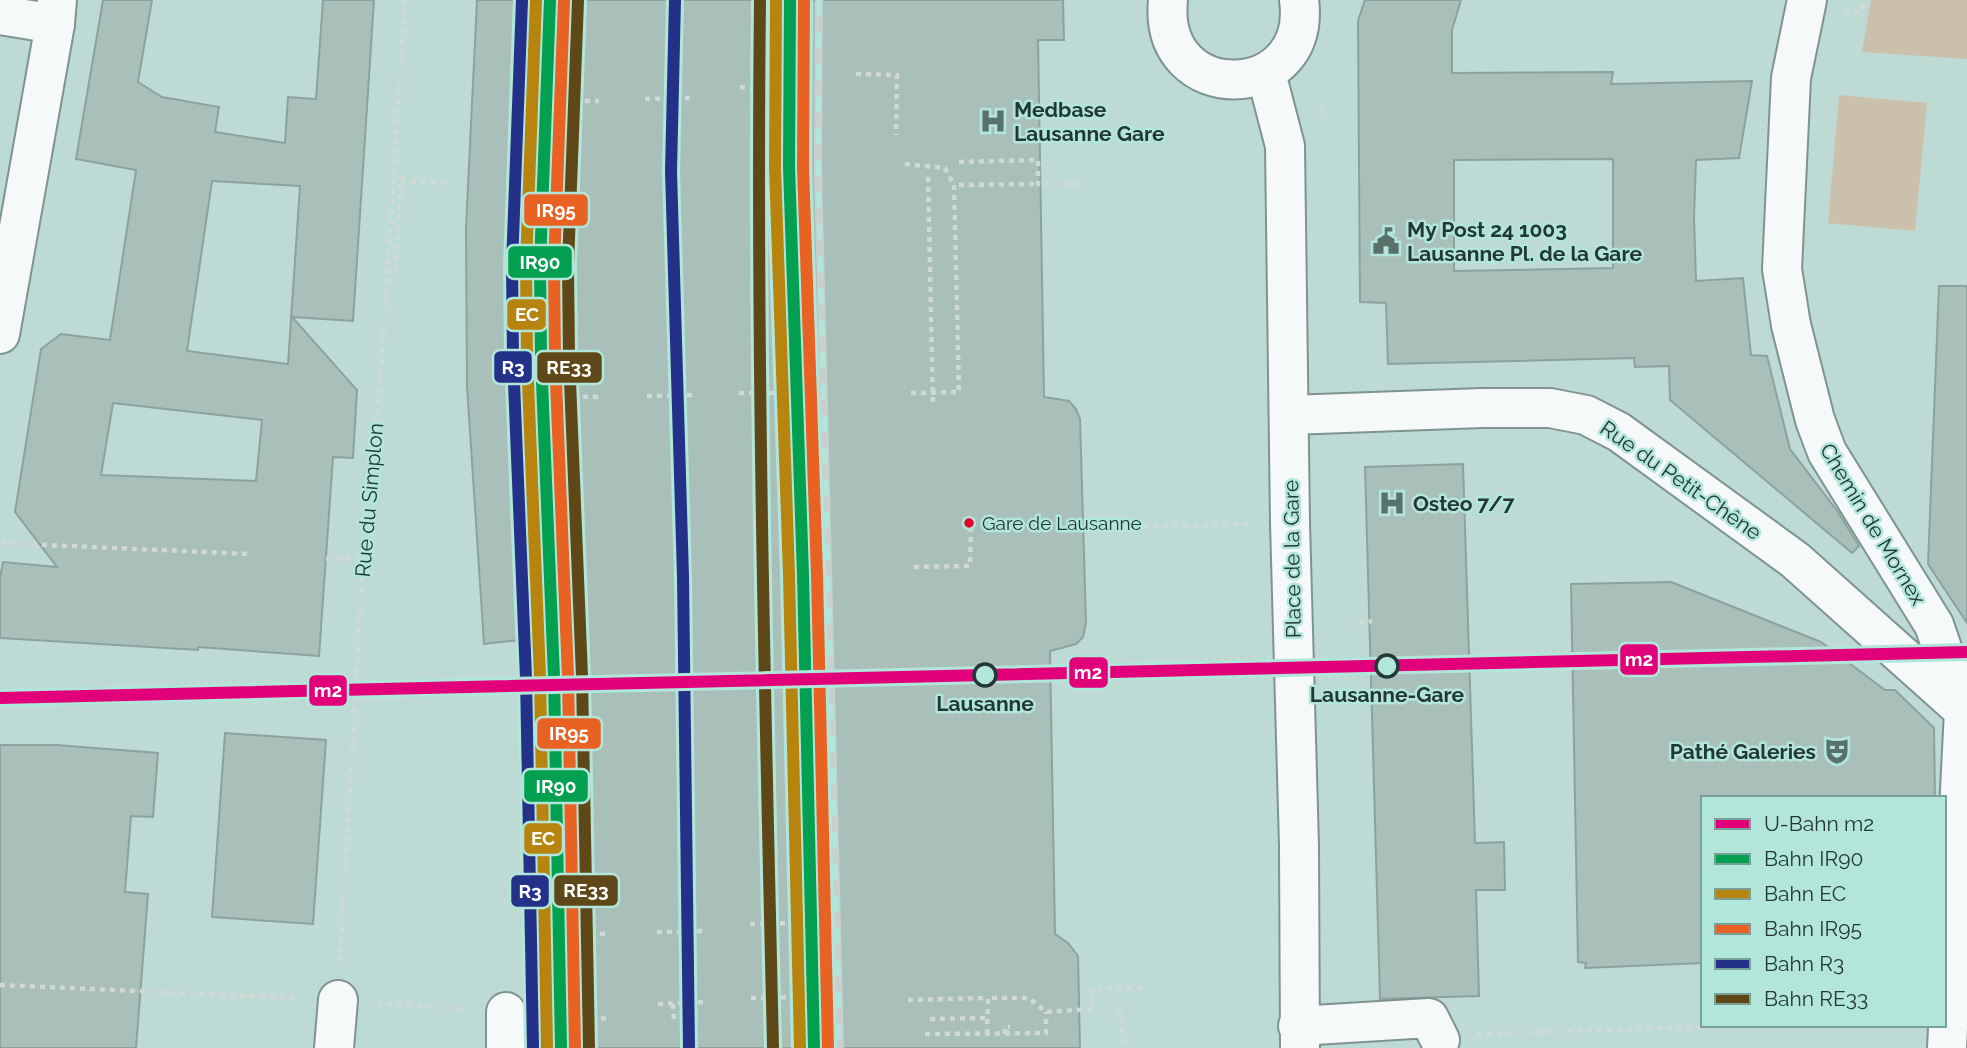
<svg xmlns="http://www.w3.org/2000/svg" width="1967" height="1048" font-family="Raleway,sans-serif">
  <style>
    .green { fill: #cbc0ab }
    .building { fill: #a9bfba; stroke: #8ca29e; stroke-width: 2; fill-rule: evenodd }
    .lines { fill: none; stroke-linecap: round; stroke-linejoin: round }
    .minor-casing { stroke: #7e9490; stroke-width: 42 }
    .major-casing { stroke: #7e9490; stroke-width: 42 }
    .path { stroke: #d1d9d7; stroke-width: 4.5; stroke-dasharray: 5 5; stroke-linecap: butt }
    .minor { stroke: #f5f9f9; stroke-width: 38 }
    .major { stroke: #f5f9f9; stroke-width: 38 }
    .rail-casing { stroke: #c7d0ce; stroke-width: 8 }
    .rail { stroke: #b2e6da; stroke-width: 5; stroke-dasharray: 16; stroke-linecap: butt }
    .rail-1-casing { stroke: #b2e6da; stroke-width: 18 }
    .rail-2-casing { stroke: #b2e6da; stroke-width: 18 }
    .rail-3-casing { stroke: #b2e6da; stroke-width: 18 }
    .rail-4-casing { stroke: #b2e6da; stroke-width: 18 }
    .rail-5-casing { stroke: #b2e6da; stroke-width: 18 }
    .rail-1 { stroke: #02a050; stroke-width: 12 }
    .rail-2 { stroke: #b7850f; stroke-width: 12 }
    .rail-3 { stroke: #e86323; stroke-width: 12 }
    .rail-4 { stroke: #233189; stroke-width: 12 }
    .rail-5 { stroke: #5f4817; stroke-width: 12 }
    .metro-1-casing { stroke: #b2e6da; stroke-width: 18 }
    .metro-1 { stroke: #e2007a; stroke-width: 12 }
    .bus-dot { fill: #e4002b; stroke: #b2e6da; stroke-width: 2.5 }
    .stop-dot { fill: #b2e6da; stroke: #233833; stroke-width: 3.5 }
    .labels { text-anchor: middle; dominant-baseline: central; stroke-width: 5; stroke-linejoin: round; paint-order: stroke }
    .bus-label { font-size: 19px; fill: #233833; stroke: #b2e6da; text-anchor: start }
    .poi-label { font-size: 21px; font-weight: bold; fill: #233833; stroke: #b2e6da; text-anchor: start }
    .street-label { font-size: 21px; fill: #233833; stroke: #b2e6da }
    .stop-label { font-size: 21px; font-weight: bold; fill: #233833; stroke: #b2e6da }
    .line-badge { stroke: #b2e6da; stroke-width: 2.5 }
    .badge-label { font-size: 19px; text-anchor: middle; font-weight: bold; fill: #fff }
  </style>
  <rect width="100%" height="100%" fill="#bedad4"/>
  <g class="green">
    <polygon points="1871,0 1967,0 1967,59 1862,52"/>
    <polygon points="1839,95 1927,103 1915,231 1828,223"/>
  </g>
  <g class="building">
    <path d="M103,0H152L138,82L162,97L219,107L215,132L285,143L288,97L316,99L323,0H374L353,321L292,317L357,390L353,458L333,457L319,656L198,647V650L0,638V578L3,562L57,567L15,512L41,349L61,334L110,340L136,170L76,159ZM212,181L300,186L288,364L187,351ZM113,403L262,420L256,481L101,475Z"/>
    <polygon points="477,0 1063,0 1064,40 1038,40 1044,397 1069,401 1076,409 1080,419 1086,623 1083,637 1076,644 1050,651 1055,934 1068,943 1078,956 1080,1048 548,1048 538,638 484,644 467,386 466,228"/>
    <path d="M1365,0H1461L1452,30V73L1613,72L1611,84L1752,81L1739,158L1696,160L1694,217L1696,281L1743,278L1751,355L1767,356L1790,449L1838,512L1859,546L1852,553L1670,400L1669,366L1635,367L1634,358L1388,364L1386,303L1360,302L1358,21ZM1613,159V268L1454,271V160Z"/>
    <polygon points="1939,286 1967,286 1967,623 1928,564"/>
    <polygon points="1463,464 1475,843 1504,842 1505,890 1476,890 1479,996 1380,999 1365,467"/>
    <polygon points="1671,582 1821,642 1885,690 1895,690 1934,728 1935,798 1703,798 1703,963 1585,968 1586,963 1578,962 1571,584"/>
    <polygon points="225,733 326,740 313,924 212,917"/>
    <polygon points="0,745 56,745 158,753 153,817 131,816 125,892 148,894 136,1048 0,1048"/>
  </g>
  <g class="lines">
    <defs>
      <g id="minor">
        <polyline points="1807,0 1791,78 1782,269 1791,325 1815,420 1827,452 1934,625 1964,711 1947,1048"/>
        <polyline points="0,15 55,24"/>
        <polyline points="0,334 55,24 57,0"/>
        <polyline points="1290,415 1482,408 1550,408 1586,415 1619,432 1795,560 1961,708"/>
        <polyline points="1298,1026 1429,1018 1440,1040"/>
        <polyline points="334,1048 338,1000"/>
        <polyline points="506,1048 506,1012"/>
      </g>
      <g id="major">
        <path d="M1168,0C1157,108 1313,104 1299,0"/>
        <polyline points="1266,73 1285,146 1290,523 1299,846 1300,1048"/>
      </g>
    </defs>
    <use href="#minor" class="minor-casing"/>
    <use href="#major" class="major-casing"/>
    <g class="path">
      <polyline points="1845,11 1861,13 1863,0"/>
      <polyline points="856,74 897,75 896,135"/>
      <polyline points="740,87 779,88"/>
      <polyline points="645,99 691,98"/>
      <polyline points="555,101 599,101"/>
      <polyline points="1322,105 1322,118"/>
      <polyline points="959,162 1038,160 1038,184 1081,184"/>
      <polyline points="905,164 945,168 954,185"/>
      <polyline points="928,177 933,406"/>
      <polyline points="401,181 445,183"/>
      <polyline points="387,271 395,272 402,173"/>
      <polyline points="739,393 785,393"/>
      <polyline points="911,393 959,392 954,185 1038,184"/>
      <polyline points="553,396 600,397"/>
      <polyline points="647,396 694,395"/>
      <polyline points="1083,528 1251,524"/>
      <polyline points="2,543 250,554"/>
      <polyline points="326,559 363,559"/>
      <polyline points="914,567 970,566 971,529"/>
      <polyline points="1349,625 1372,621"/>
      <polyline points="1350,691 1374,694"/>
      <polyline points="750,924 800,923"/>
      <polyline points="657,932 705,931"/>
      <polyline points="570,933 610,934"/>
      <polyline points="340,962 363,559 382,358 405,0"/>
      <polyline points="0,985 300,998"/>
      <polyline points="1118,988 1123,1048"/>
      <polyline points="751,998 802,997"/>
      <polyline points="773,998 773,1017"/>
      <polyline points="908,1000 988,998"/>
      <polyline points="377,1003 466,1009"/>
      <polyline points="658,1004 706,1002"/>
      <polyline points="673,1004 674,1021"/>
      <polyline points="930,1019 987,1018"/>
      <polyline points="571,1020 611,1018"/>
      <polyline points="925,1034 1046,1033 1046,1012"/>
      <polyline points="987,1034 988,998 1029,998 1046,1012 1092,1009 1092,989 1145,988"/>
      <polyline points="1005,1034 1005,1027 1010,1027"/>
      <polyline points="1477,1034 1766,1025"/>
      <polyline points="586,1037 586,1019"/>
    </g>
    <use href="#minor" class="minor"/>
    <use href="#major" class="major"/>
    <defs>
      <polyline id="rail" points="819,0 818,168 840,1048"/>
    </defs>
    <use href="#rail" class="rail-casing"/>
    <use href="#rail" class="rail"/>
    <defs>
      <g id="rail-1">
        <polyline points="550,0 540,265 541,357 554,677 561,1048"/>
        <polyline points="790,0 789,167 803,575 814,1048"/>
      </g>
      <g id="rail-2">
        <polyline points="536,0 526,265 527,358 540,677 547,1048"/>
        <polyline points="776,0 775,167 789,575 800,1048"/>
      </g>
      <g id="rail-3">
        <polyline points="804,0 803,167 817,575 828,1048"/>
        <polyline points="564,1 554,265 555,357 568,677 575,1048"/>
      </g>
      <g id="rail-4">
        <polyline points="522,0 512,265 513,358 526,678 533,1048"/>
        <polyline points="675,0 671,171 683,577 689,1048"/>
      </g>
      <g id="rail-5">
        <path d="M760,0C756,349 765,698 773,1047"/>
        <polyline points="578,1 568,265 569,356 582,676 589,1047"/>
      </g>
    </defs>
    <use href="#rail-1" class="rail-1-casing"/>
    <use href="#rail-2" class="rail-2-casing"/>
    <use href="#rail-3" class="rail-3-casing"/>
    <use href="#rail-4" class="rail-4-casing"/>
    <use href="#rail-5" class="rail-5-casing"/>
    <use href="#rail-1" class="rail-1"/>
    <use href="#rail-2" class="rail-2"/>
    <use href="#rail-3" class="rail-3"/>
    <use href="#rail-4" class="rail-4"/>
    <use href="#rail-5" class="rail-5"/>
    <defs>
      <polyline id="metro-1" points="0,698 1967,652"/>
    </defs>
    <use href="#metro-1" class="metro-1-casing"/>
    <use href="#metro-1" class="metro-1"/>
  </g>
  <defs>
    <symbol id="hospital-bare" viewBox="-9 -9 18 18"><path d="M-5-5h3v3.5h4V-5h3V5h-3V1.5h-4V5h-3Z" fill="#59716b" stroke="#b2e6da" stroke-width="2.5" paint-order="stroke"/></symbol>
    <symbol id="civic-bare" viewBox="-9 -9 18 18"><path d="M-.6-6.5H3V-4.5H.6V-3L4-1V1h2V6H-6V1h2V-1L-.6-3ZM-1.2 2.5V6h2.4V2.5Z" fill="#59716b" stroke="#b2e6da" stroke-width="2.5" paint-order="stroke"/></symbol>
    <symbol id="theatre-bare" viewBox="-9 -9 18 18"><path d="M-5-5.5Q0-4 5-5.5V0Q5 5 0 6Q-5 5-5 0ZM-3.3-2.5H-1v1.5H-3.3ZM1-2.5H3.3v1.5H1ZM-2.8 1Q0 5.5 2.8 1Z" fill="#59716b" stroke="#b2e6da" stroke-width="2.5" paint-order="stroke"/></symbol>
  </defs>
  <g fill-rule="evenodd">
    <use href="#hospital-bare" x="974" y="102" width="38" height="38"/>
    <use href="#civic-bare" x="1367" y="222" width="38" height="38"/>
    <use href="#hospital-bare" x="1373" y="484" width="38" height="38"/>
    <use href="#theatre-bare" x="1818" y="732" width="38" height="38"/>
  </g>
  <circle class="bus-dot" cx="969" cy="523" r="6"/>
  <g class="stop-dot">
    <circle cx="1387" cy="666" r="11"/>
    <circle cx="985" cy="675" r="11"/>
  </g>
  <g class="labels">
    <g class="bus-label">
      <text x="982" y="523">Gare de Lausanne</text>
    </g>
    <g class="poi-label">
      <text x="1014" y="109">Medbase<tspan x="1014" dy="24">Lausanne Gare</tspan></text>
      <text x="1407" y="229">My Post 24 1003<tspan x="1407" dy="24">Lausanne Pl. de la Gare</tspan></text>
      <text x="1413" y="503">Osteo 7/7</text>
      <text x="1816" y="751" text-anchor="end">Pathé Galeries</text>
    </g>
    <g class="street-label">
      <text transform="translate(1681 480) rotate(35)">Rue du Petit-Chêne</text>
      <text transform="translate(369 500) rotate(-85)">Rue du Simplon</text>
      <text transform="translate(1873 524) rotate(59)">Chemin de Mornex</text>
      <text transform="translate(1292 559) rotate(-91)">Place de la Gare</text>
    </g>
    <g class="stop-label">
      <text x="1387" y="694">Lausanne-Gare</text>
      <text x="985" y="703">Lausanne</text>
    </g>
  </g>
  <g class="line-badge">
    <rect x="523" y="193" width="66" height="34" rx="7" fill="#e86323"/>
    <rect x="507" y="245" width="66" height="34" rx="7" fill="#02a050"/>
    <rect x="506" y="298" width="41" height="33" rx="7" fill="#b7850f"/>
    <rect x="493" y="350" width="40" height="34" rx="7" fill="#233189"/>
    <rect x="536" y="351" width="67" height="33" rx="7" fill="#5f4817"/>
    <rect x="1619" y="643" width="40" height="33" rx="7" fill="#e2007a"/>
    <rect x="1068" y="656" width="41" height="33" rx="7" fill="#e2007a"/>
    <rect x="308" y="674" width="40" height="33" rx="7" fill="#e2007a"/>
    <rect x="536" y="717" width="66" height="33" rx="7" fill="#e86323"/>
    <rect x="523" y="769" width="66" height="34" rx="7" fill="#02a050"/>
    <rect x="523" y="822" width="40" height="33" rx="7" fill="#b7850f"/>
    <rect x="553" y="874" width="66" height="33" rx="7" fill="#5f4817"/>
    <rect x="510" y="874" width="40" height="34" rx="7" fill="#233189"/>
  </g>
  <g class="badge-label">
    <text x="556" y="217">IR95</text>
    <text x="540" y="269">IR90</text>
    <text x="527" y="321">EC</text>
    <text x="513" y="374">R3</text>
    <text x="569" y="374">RE33</text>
    <text x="1639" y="666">m2</text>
    <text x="1088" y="679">m2</text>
    <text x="328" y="697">m2</text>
    <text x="569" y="740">IR95</text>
    <text x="556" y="793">IR90</text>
    <text x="543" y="845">EC</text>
    <text x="586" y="897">RE33</text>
    <text x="530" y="898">R3</text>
  </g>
  <rect x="1701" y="796" width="245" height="231" fill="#b2e6da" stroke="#79a097" stroke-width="2"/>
  <rect x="1715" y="819" width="35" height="10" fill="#e2007a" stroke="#79a097" stroke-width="2"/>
  <text x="1764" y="831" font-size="21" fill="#233833">U-Bahn m2</text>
  <rect x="1715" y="854" width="35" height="10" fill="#02a050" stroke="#79a097" stroke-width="2"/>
  <text x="1764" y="866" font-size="21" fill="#233833">Bahn IR90</text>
  <rect x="1715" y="889" width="35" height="10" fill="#b7850f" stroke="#79a097" stroke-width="2"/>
  <text x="1764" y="901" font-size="21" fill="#233833">Bahn EC</text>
  <rect x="1715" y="924" width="35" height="10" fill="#e86323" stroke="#79a097" stroke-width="2"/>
  <text x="1764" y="936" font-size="21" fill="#233833">Bahn IR95</text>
  <rect x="1715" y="959" width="35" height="10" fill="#233189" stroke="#79a097" stroke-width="2"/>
  <text x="1764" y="971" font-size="21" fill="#233833">Bahn R3</text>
  <rect x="1715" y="994" width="35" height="10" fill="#5f4817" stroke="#79a097" stroke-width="2"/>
  <text x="1764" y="1006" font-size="21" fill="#233833">Bahn RE33</text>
</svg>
